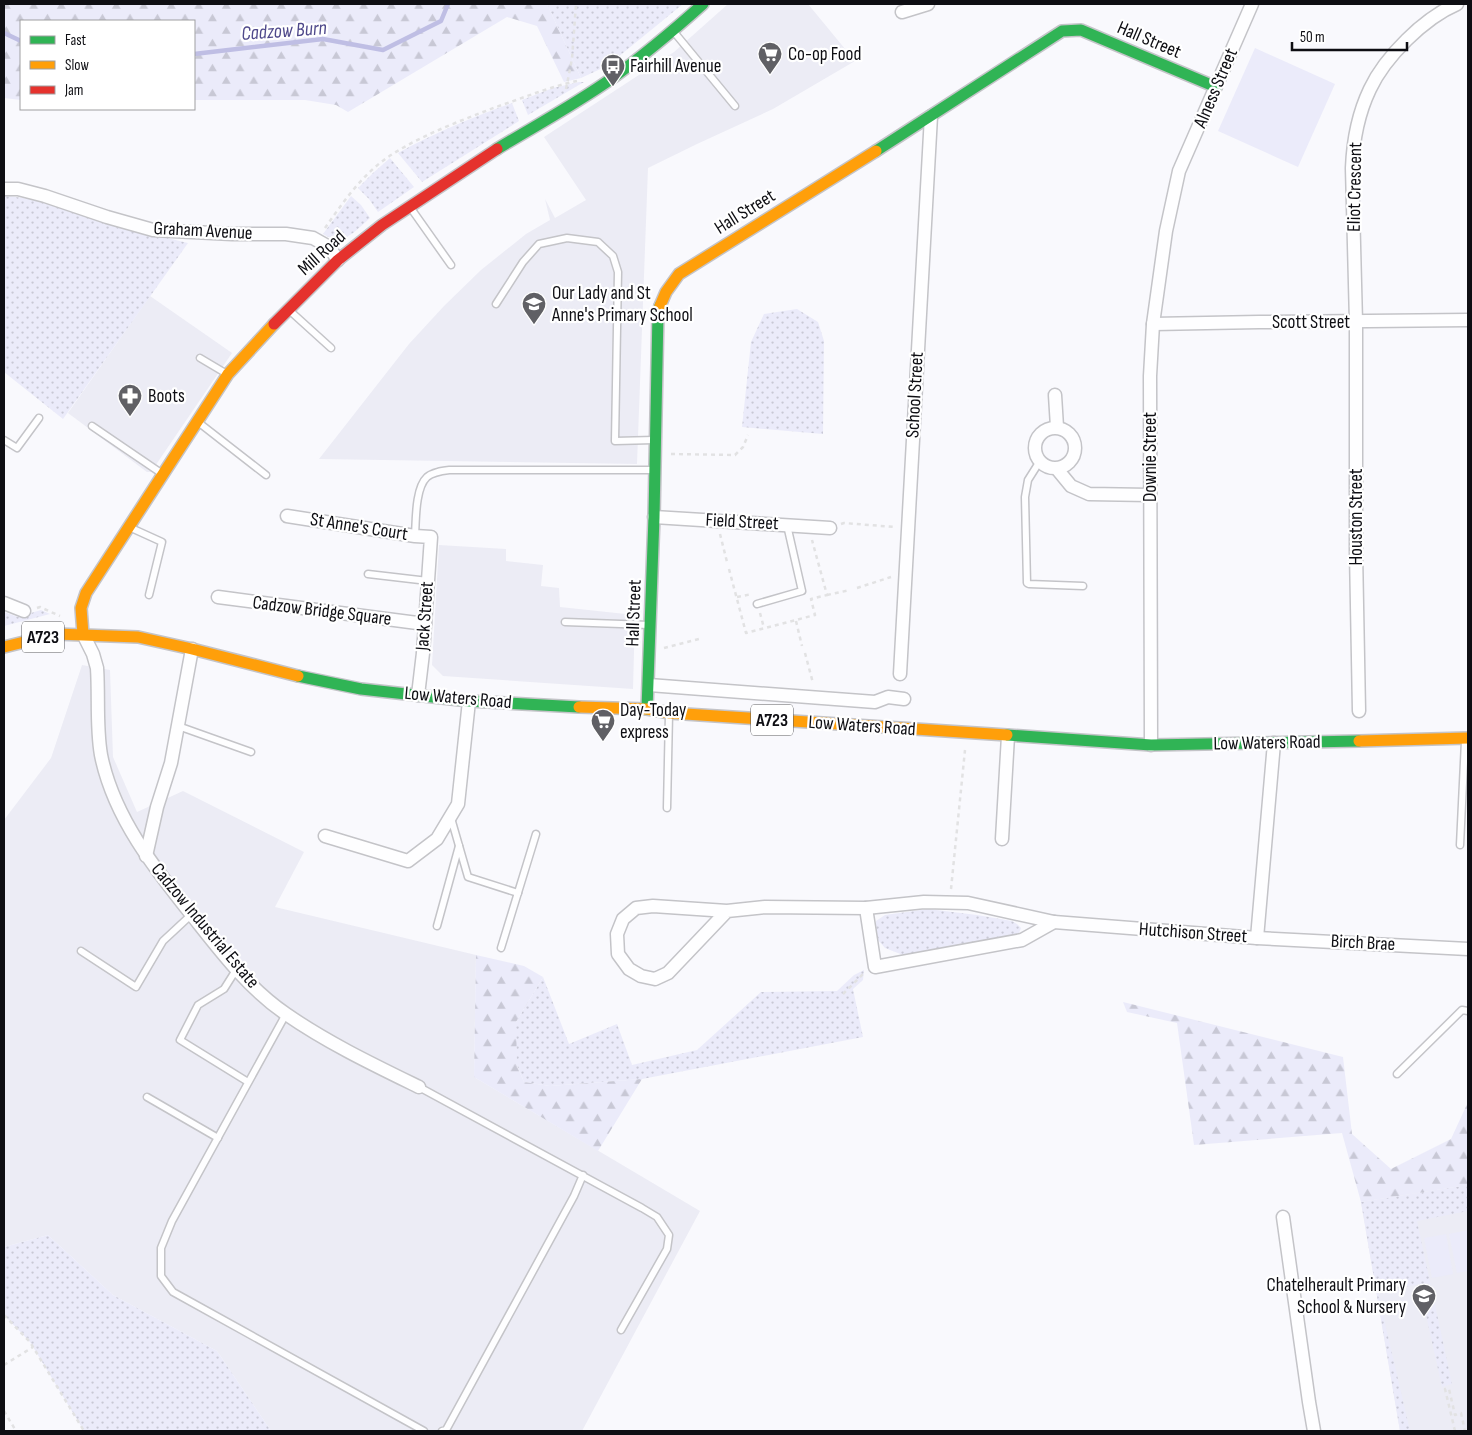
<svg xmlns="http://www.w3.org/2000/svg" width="1472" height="1435" font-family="'Sofia Sans Condensed',sans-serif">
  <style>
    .built { fill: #ececf5 }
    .grass { fill: url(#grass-dots) }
    .forest { fill: url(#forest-firs) }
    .pitch { fill: #ebebfa }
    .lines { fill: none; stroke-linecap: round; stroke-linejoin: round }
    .stream { stroke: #bfbee4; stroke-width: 4.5 }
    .lane-casing { stroke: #c4c4c8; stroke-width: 9 }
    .street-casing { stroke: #c4c4c8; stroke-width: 15 }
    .fast-casing { stroke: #c4c4c8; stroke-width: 14 }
    .slow-casing { stroke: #c4c4c8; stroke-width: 14 }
    .jam-casing { stroke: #c4c4c8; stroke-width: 14 }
    .path { stroke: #e2e2e3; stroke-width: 2.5; stroke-dasharray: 4 4; stroke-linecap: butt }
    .lane { stroke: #fefeff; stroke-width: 6 }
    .street { stroke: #fefeff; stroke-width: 12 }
    .fast { stroke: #30b455; stroke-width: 11 }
    .slow { stroke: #ff9f0a; stroke-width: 11 }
    .jam { stroke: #e5322d; stroke-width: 11 }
    .labels { text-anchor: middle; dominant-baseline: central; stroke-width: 4.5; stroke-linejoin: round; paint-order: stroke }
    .shield { fill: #fff; stroke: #56565a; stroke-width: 1 }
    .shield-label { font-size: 18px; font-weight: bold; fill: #0e0e13 }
    .street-label { font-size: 19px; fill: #0e0e13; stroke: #fff }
    .poi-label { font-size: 19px; fill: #0e0e13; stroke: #fff; text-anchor: start }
    .water-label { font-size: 20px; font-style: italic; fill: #4f498b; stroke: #fff }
  </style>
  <defs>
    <pattern id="grass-dots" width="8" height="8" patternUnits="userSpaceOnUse" patternTransform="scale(1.25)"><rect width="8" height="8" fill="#ebebfa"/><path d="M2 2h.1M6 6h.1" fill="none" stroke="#c8c8d5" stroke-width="1.8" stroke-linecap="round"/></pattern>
    <pattern id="forest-firs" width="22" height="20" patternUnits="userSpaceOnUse" patternTransform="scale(1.25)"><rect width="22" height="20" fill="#ebebfa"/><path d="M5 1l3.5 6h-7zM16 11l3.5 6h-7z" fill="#c8c8d5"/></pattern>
  </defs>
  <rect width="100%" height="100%" fill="#f9f9fd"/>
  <g class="built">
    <polygon points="728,4 808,4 855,61 773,109 697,144 648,168 637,464 319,459 409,344 444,306 481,270 526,234 550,220 545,199 555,218 586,200 544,137 674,52"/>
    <polygon points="150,296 232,353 151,472 147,472 68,413"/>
    <polygon points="439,545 506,549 506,561 543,565 541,586 559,588 560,607 635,615 633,689 443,676 432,665"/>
    <polygon points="82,665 110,670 113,757 137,812 183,791 304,852 275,907 476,955 474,1077 700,1211 582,1431 271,1431 217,1351 113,1295 48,1235 4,1247 4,820 51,758"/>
    <polygon points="1468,1185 1468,1431 1400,1431 1361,1202"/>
  </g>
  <g class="grass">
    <polygon points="547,4 683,4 607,66 581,78"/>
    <polygon points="579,82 584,82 528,115 522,100 553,88"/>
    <path d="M512,103L519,121L422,182L398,153C434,133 473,117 512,103Z"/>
    <polygon points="390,158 414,187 378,212 369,199 358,188 373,173"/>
    <path d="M4,196C36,197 64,210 94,219C125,228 156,235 188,243L63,419L4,372Z"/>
    <path d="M351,196L361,205L370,218C355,231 344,247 323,234Z"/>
    <polygon points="797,309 818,322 824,341 823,434 742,427 751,342 764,314"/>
    <polygon points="41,610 50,614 4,626 4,612 18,617"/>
    <polygon points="928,909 977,915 1012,921 1017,924 1021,928 1019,933 1015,936 903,955 885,948 878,940 875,930 876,921 885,915"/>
    <polygon points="864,970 863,980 853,989 863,1037 642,1079 550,1086 524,1082 516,1063 516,1022 543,977 569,1044 617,1024 632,1065 697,1050 761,992 837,991 854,975"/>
    <polygon points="1468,1185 1468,1211 1417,1221 1452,1384 1442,1387 1419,1284 1378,1293 1410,1431 1400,1431 1361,1202"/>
    <polygon points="48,1235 113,1295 217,1351 271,1431 84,1431 30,1342 4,1315 4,1247"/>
  </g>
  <g class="forest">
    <polygon points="4,4 547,4 581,78 564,82 537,26 507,17 348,112 336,105 305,100 194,100 194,21 21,21 21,100 4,98"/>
    <polygon points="476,955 524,966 543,977 516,1022 517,1066 524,1082 550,1086 642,1079 598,1151 474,1077"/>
    <polygon points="1123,1002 1343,1057 1352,1134 1391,1169 1451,1139 1468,1102 1468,1185 1361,1202 1342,1133 1194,1145 1177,1023 1127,1012"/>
  </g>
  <g class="pitch">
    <polygon points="1255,48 1335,84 1298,167 1218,131"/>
    <polygon points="1468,1230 1468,1271 1457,1273 1449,1234"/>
    <polygon points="1446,1234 1453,1274 1432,1278 1424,1238"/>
  </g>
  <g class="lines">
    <g class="stream">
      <polyline points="4,33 21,41"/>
      <polyline points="194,54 323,39 383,50 441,21 448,4"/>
    </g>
    <defs>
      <g id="lane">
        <polyline points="674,32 735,106"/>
        <polyline points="410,207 451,265"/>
        <polyline points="496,304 523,262 539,244 567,238 598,242 613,256 618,272 615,441 654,440"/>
        <polyline points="289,310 331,348"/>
        <polyline points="200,358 227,374"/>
        <polyline points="198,422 266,475"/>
        <polyline points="92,426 161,473"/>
        <polyline points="4,440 17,448 39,418"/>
        <polyline points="1040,461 1028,480 1025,497 1027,583 1029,584 1083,586"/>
        <polyline points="129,527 162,542 149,595"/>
        <path d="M415,536C416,521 415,488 427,477C433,472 442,471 450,470H652"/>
        <polyline points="368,574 428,581"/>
        <polyline points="757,604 802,591 787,525"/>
        <polyline points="565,622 649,625"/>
        <polyline points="178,726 251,752"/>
        <polyline points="667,808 669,714"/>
        <polyline points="451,818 468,877 518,893"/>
        <polyline points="1460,845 1465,741"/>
        <polyline points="437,926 459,846"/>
        <polyline points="501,948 536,834"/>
        <polyline points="81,951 136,987 163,941 191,915"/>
        <polyline points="236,970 224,989 198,1005 180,1040 248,1082"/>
        <polyline points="286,1014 172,1221 161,1248 161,1276 173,1292 424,1431"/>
        <polyline points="1397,1074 1462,1010 1468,1011"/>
        <polyline points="419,1087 642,1208 657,1217 669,1235 667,1249 621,1330"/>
        <polyline points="147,1097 218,1138"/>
        <polyline points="442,1431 446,1430 574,1196 583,1175"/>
      </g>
      <g id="street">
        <polyline points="902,12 928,4"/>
        <polyline points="4,189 18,189 45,196 107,217 153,230 232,234 286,234 313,238 329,247 338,260"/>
        <polyline points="1153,324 1259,322 1468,320"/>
        <polyline points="1055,395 1057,427"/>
        <circle cx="1055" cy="448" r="20"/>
        <polyline points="1057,469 1071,486 1089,494 1150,495"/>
        <polyline points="287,516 415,536 431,537 423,653 418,695"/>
        <polyline points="654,517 830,528"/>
        <polyline points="218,597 425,624"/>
        <polyline points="4,603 24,611"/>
        <path d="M83,634L93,654L97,668C99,696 96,727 101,755C114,820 159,874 199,924C225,957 251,990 286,1014C328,1043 374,1065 419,1087"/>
        <polyline points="900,674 931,116"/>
        <polyline points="649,685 875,702 888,697 904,699"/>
        <path d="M1359,711L1356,552V322L1352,168C1353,142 1358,114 1370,89C1385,57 1424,18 1457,4"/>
        <polyline points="1151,745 1150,376 1153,324 1166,231 1179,171 1252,4"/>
        <polyline points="325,836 408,861 437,839 458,804 469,701"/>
        <polyline points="1002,839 1008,736"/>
        <polyline points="146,856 157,807 171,763 192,649"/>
        <polyline points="866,908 875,967 1022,940 1054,922"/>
        <polyline points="727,911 668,973 655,979 641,976 629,969 618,954 617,934 623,919 636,908 653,906 727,911 765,907 866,908 924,902 968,903 1054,922 1257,938 1468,949"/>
        <polyline points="1257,938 1274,743"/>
        <polyline points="1283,1217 1309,1402 1314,1431"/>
      </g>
      <g id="fast">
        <path d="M497,149C535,126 574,105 611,79C643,56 674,30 703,4"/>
        <polyline points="876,151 1062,31 1081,30 1216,87"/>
        <polyline points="298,676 361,689 469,701 579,707"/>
        <polyline points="647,709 654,517 658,312 660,306"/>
        <polyline points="1007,735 1151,745 1359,741"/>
      </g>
      <g id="slow">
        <polyline points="660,306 666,292 679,274 876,151"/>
        <polyline points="83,634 81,608 86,593 228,374 274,324"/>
        <polyline points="4,647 56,634 138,637 192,649 298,676"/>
        <polyline points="579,707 647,709 670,713 1007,735"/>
        <polyline points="1359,741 1468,738"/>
      </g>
      <polyline id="jam" points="274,324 338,260 382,225 497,149"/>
    </defs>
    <use href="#lane" class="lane-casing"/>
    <use href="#street" class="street-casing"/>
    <use href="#fast" class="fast-casing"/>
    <use href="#slow" class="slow-casing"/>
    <use href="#jam" class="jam-casing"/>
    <g class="path">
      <polyline points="566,89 572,59 576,4"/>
      <path d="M325,228C343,202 362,175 388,157C421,135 460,121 496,107C523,98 549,87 577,81"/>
      <polyline points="671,454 735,455 743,447 748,435"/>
      <polyline points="841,524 844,523 895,527"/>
      <polyline points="720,534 727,562"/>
      <polyline points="729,569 746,633 815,615 811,599 827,595 812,540"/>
      <polyline points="857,588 891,577"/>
      <polyline points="827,595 850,590"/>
      <polyline points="737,597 752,594"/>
      <polyline points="37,608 40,607 60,616"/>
      <polyline points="760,613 764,628"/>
      <polyline points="796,621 802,646"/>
      <polyline points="664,648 699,639"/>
      <polyline points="805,653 813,683"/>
      <polyline points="951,889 965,750"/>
      <polyline points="843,994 863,974"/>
      <polyline points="4,1315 30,1342 84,1431"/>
      <polyline points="4,1365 33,1347"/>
      <polyline points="4,1411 16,1431"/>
      <polyline points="1455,1431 1445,1389 1449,1389 1455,1415 1461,1413 1465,1431"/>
    </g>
    <use href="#lane" class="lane"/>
    <use href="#street" class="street"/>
    <use href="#fast" class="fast"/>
    <use href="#slow" class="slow"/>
    <use href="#jam" class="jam"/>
  </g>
  <defs>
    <symbol id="supermarket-pin" viewBox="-11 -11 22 30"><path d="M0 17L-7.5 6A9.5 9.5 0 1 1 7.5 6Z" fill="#606065" stroke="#fff"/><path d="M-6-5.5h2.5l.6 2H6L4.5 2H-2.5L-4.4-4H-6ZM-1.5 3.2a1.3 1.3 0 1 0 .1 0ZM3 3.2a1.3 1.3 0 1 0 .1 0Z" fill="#fff"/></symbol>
    <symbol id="bus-pin" viewBox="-11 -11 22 30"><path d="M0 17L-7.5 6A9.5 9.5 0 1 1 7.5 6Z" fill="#606065" stroke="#fff"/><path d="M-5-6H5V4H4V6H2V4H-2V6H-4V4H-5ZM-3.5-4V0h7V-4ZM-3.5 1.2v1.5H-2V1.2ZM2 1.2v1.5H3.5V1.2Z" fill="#fff"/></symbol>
    <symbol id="school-pin" viewBox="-11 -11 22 30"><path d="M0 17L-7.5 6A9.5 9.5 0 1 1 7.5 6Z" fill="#606065" stroke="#fff"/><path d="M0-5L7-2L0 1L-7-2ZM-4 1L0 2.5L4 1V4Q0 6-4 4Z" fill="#fff"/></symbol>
    <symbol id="pharmacy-pin" viewBox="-11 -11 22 30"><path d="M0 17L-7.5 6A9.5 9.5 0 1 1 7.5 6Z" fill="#606065" stroke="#fff"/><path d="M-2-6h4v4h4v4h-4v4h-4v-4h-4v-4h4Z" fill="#fff"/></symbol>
  </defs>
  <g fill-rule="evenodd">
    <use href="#supermarket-pin" x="756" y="40" width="28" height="38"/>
    <use href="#bus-pin" x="599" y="52" width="28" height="38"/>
    <use href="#school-pin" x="520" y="290" width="28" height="38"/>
    <use href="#pharmacy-pin" x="116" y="382" width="28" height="38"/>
    <use href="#supermarket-pin" x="589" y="707" width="28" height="38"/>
    <use href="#school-pin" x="1410" y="1282" width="28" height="38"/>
  </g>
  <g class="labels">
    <g class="shield">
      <rect x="22" y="621.5" width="42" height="31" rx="4"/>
      <rect x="751" y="704.5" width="42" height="31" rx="4"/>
    </g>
    <g class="shield-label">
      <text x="43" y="637">A723</text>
      <text x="772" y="720">A723</text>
    </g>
    <g class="street-label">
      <text transform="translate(1149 40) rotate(23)">Hall Street</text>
      <text transform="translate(1216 88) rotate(-67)">Alness Street</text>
      <text transform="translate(1355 187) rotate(-89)">Eliot Crescent</text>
      <text transform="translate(745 212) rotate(-32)">Hall Street</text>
      <text transform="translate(203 231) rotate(3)">Graham Avenue</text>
      <text transform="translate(322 253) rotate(-42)">Mill Road</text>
      <text x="1311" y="322">Scott Street</text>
      <text transform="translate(915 395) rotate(-87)">School Street</text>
      <text transform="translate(1150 457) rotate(-90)">Downie Street</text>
      <text transform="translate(1356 517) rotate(-90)">Houston Street</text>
      <text transform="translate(742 522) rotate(3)">Field Street</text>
      <text transform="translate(359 527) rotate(9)">St Anne's Court</text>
      <text transform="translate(322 611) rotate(7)">Cadzow Bridge Square</text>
      <text transform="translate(634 613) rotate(-88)">Hall Street</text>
      <text transform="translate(425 616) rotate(-86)">Jack Street</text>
      <text transform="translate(458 698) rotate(5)">Low Waters Road</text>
      <text transform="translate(862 726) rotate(4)">Low Waters Road</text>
      <text transform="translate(1267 743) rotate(-1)">Low Waters Road</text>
      <text transform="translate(205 926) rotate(50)">Cadzow Industrial Estate</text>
      <text transform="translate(1193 933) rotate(4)">Hutchison Street</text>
      <text transform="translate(1363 943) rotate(3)">Birch Brae</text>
    </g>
    <g class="poi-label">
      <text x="788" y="54">Co-op Food</text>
      <text x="630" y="66">Fairhill Avenue</text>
      <text x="552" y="293">Our Lady and St<tspan x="552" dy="22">Anne's Primary School</tspan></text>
      <text x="148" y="396">Boots</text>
      <text x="620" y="710">Day-Today<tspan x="620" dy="22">express</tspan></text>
      <text x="1406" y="1285" text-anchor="end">Chatelherault Primary<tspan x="1406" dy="22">School &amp; Nursery</tspan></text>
    </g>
    <g class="water-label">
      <text transform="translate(284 31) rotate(-4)">Cadzow Burn</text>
    </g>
  </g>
  <rect width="1472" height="1435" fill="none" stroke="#0e0e13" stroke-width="10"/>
  <rect x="20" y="20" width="175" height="90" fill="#ffffff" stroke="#9f9fa1"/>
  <rect x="30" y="36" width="25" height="8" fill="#30b455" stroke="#9f9fa1"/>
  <text x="65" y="45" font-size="15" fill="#0e0e13">Fast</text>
  <rect x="30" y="61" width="25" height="8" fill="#ff9f0a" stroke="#9f9fa1"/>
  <text x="65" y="70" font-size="15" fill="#0e0e13">Slow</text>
  <rect x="30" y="86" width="25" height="8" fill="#e5322d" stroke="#9f9fa1"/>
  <text x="65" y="95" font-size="15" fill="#0e0e13">Jam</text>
  <path d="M1292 42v8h115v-8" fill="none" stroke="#0e0e13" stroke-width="2.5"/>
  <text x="1300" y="42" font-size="15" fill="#0e0e13" stroke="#ffffff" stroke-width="4" paint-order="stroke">50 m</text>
</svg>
